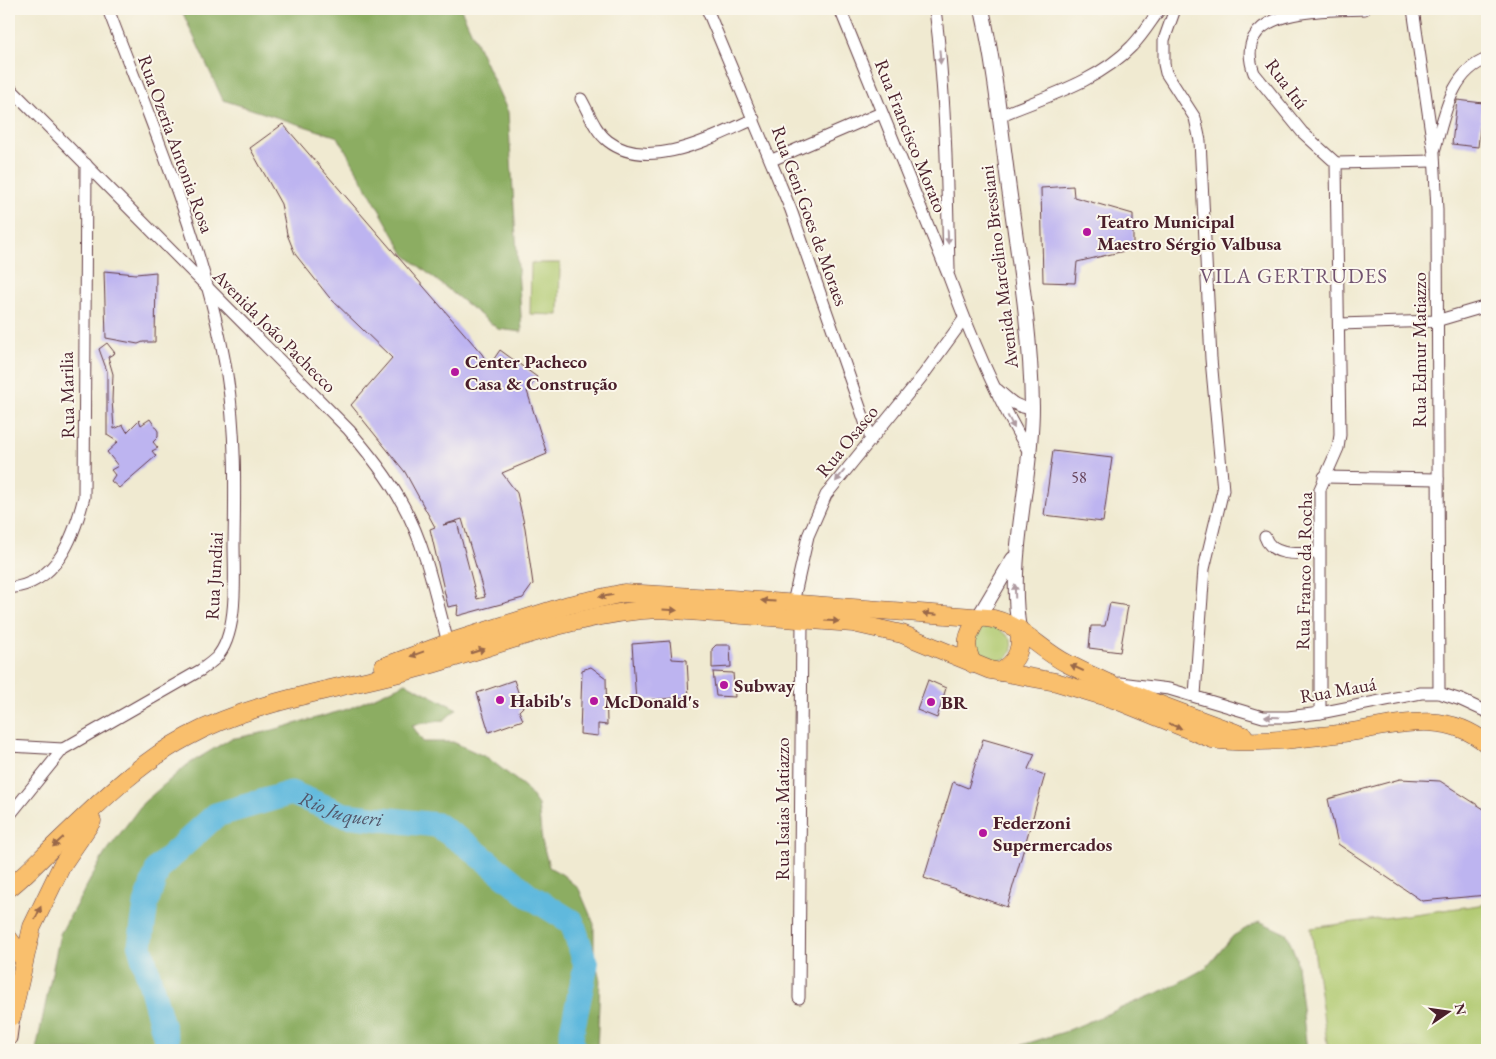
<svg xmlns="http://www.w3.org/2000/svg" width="1496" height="1059" font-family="'EB Garamond',serif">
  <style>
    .green { fill: #b0c96f; stroke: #7d744d }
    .forest { fill: #8cad62; stroke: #6b6646 }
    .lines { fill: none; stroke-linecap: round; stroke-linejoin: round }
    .river { stroke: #60b9dd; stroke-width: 25 }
    .building { fill: #bdb4f0; fill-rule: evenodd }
    .minor-casing { stroke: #633d44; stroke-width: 13 }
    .tertiary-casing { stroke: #633d44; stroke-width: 16 }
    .secondary-casing { stroke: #633d44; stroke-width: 17 }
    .primary-casing { stroke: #633d44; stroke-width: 19 }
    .minor { stroke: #fff; stroke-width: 11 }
    .tertiary { stroke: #fff; stroke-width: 14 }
    .secondary { stroke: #fde5c5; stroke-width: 15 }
    .primary { stroke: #f9bf6d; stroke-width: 18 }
    .oneway { fill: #ae9aa0 }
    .oneway2 { fill: #996749 }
    .poi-dot { fill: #b5179e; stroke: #fbf7ec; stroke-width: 2 }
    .labels { text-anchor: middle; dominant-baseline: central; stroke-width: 4; stroke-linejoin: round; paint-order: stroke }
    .number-label { font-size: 16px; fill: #67445c }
    .street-label { font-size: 19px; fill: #4a1f2b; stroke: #fbf7ec }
    .poi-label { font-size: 19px; font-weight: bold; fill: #4a1f2b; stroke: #fbf7ec; text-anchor: start }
    .water-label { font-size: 20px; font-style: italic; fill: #525569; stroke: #fbf7ec }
    .quarter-label { font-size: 21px; letter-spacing: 1px; fill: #725370; stroke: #fbf7ec }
  </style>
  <rect width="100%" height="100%" fill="#fbf7ec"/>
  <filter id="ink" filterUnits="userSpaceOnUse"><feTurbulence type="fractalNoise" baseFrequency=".02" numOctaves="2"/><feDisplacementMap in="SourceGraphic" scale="10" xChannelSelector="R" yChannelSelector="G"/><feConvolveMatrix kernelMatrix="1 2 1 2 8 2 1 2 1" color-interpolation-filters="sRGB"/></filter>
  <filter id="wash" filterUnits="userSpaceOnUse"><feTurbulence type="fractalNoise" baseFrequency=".0096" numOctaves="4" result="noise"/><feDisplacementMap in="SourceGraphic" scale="20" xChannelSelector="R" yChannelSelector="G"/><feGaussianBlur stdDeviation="1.12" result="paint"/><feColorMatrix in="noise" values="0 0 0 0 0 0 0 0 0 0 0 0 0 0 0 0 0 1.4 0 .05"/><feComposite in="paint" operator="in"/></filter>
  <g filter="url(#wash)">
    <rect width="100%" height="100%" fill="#f0ead1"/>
    <g class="green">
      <polygon points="531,263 560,263 559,315 530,314"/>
      <polygon points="985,625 999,629 1011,639 1012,650 1007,658 998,661 982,658 972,645 973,633"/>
      <polygon points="1487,904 1487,1050 1328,1050 1311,928"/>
    </g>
    <g class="forest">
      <polygon points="181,9 461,9 508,112 522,332 498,329 405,255 338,137 223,100"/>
      <polygon points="406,683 457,709 444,720 412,725 423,742 453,742 488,758 525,787 538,805 542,841 549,867 563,875 579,889 594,924 594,954 600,980 597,1050 36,1050 60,934 104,855 143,803 187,765 230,739 266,732 348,709"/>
      <polygon points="1259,921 1287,934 1296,957 1307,1050 1006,1050 1064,1032 1169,988 1206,968 1233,936"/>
    </g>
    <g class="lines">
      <path class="river" id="s1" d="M169,1050L140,946L146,904L158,868L216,815L291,793L345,815L437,825L467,845L530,896L572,922L586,965L571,1036L573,1050"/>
    </g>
    <g id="blocks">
      <g class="building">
        <polygon points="1457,100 1483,103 1478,147 1452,144"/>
        <path d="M283,124L482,354L489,366L500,350L537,377L527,391L547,454L502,473L517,493L525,528L533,584L523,598L457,616L458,605L448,607L430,529L435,527L405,472L351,405L392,358L329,297L295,254L287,234L281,204L250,148ZM462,519L485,597L477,599L457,522L443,525Z"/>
        <polygon points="1073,186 1074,197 1133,214 1133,249 1077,262 1075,283 1043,282 1041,188"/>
        <polygon points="104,271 136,274 156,272 155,342 143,342 138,344 106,338"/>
        <polygon points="107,343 115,353 108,357 113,374 112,400 114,429 123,425 127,432 139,420 141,425 150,419 158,431 158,437 153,442 158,448 152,451 156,456 119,488 111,481 115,475 111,470 118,466 107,452 118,442 107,435 107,371 99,349"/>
        <polygon points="1053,451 1112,458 1103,522 1044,515"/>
        <polygon points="1110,603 1128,606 1120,652 1089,648 1091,626 1105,626"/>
        <polygon points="670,641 672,659 687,660 689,697 636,701 632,644"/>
        <polygon points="716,645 730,645 731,667 712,668 712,649"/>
        <polygon points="591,667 606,678 607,725 598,724 598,736 580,734 582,670"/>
        <polygon points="713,672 733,673 735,697 716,696"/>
        <polygon points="514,680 523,707 519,711 523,720 489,732 477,693"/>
        <polygon points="928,680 946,688 937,718 917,710"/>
        <polygon points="983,739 1035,754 1028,769 1045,775 1007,907 924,878 953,782 968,788"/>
        <polygon points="1400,779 1440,781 1487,811 1487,895 1422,901 1338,844 1328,799"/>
      </g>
    </g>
  </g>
  <g filter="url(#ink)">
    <use href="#blocks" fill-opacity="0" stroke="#633d44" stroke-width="1"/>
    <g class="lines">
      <defs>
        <g id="minor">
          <polyline points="707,9 791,210 871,439"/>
          <path d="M840,9L949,277C971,337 996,398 1029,452"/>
          <path d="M935,9C946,95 947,183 949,270"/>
          <polyline points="1175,9 1164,40 1164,64 1166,73 1195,118 1200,141 1211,359 1223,490 1204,569 1195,695"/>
          <polyline points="1413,9 1434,153 1437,210 1439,693"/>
          <path d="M9,87L349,430C369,454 388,477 403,505C426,546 436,598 448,643"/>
          <path d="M581,99C589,113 595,131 608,141C649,173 715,136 754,119"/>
          <path d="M999,116C1044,97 1098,82 1132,46C1143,35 1151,21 1160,9"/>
          <path d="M1435,148C1445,114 1451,72 1487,59"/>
          <polyline points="772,160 881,113"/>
          <path d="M1336,163L1302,132L1254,73C1230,6 1323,11 1365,9"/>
          <polyline points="1336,163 1434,161"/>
          <polyline points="1339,324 1436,321 1487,306"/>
          <path d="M998,390C1008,399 1017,409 1032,408"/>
          <polyline points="1324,477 1438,479"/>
          <path d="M1265,537C1272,558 1301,553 1319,553"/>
          <path d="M9,588C57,584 74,537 84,497L86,164"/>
          <polyline points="793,603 808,536 826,495 924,374 964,319"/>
          <polyline points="1120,683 1169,689 1263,717 1288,717 1320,713 1421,693 1439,693 1461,700 1487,712"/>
          <polyline points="1320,713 1320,489 1338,448 1340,435 1336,163"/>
          <polyline points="9,746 63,749"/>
          <path d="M9,816L63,749L201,670C206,666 212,662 216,658C239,634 234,575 234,544C235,488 236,431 227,375C206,248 153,128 108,9"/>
          <polyline points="799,998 802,620"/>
        </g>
        <g id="tertiary">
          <path d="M982,9C995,68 1001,129 1009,189C1019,261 1031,333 1032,407C1032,482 1007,555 1019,629"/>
          <polyline points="978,618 1013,559"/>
        </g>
        <polyline id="secondary" points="9,1038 12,1016"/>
        <g id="primary">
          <path d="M973,664C963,646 967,635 978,618"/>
          <path d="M383,667L448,643L568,605L624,593L731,599L987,618C1020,622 1039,650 1068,664C1125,693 1184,714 1244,736"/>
          <path d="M1001,672C1018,660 1022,649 1019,629"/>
          <path d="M9,888C26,875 40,859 56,844C96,806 138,763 187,737C257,699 346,688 422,667C501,645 578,612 660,609L853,623L902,634L990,670L1056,682L1116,700L1212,739C1240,743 1282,741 1311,737C1330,735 1349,733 1368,729C1410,721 1452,714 1487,744"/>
          <polyline points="9,939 24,960"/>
          <polyline points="9,1016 12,1016 32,927 62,865 92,821"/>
        </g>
      </defs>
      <use href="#minor" class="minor-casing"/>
      <use href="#tertiary" class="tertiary-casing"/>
      <use href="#secondary" class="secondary-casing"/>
      <use href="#primary" class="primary-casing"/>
      <use href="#minor" class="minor"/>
      <use href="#tertiary" class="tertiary"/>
      <use href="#secondary" class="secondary"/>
      <use href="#primary" class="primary"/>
    </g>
    <defs><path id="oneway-solid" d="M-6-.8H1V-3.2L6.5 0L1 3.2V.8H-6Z" transform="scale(1.25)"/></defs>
    <g class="oneway">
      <use href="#oneway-solid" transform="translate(940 57) rotate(86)"/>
      <use href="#oneway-solid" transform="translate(948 237) rotate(88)"/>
      <use href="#oneway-solid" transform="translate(1011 422) rotate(62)"/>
      <use href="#oneway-solid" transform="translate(840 476) rotate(128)"/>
      <use href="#oneway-solid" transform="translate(1015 591) rotate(-92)"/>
      <use href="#oneway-solid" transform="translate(1272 717) rotate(-179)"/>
    </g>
    <g class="oneway2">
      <use href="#oneway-solid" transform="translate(606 596) rotate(170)"/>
      <use href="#oneway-solid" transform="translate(768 601) rotate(-176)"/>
      <use href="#oneway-solid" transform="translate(670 610) rotate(4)"/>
      <use href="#oneway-solid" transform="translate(930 614) rotate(-175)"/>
      <use href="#oneway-solid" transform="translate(832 621) rotate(4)"/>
      <use href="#oneway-solid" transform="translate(478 651) rotate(-17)"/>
      <use href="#oneway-solid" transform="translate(417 654) rotate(160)"/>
      <use href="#oneway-solid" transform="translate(1077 668) rotate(-155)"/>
      <use href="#oneway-solid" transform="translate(1175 726) rotate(22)"/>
      <use href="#oneway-solid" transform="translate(58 842) rotate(137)"/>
      <use href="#oneway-solid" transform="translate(38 913) rotate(-66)"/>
    </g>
  </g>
  <g class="poi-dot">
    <circle cx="1087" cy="232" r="5"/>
    <circle cx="455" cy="372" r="5"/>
    <circle cx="724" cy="685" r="5"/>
    <circle cx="500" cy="700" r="5"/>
    <circle cx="594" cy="701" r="5"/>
    <circle cx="931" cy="702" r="5"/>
    <circle cx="983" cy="833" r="5"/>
  </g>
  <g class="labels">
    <g class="number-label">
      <text x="1079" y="477">58</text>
    </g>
    <g class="street-label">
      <text transform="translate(1287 84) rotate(53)">Rua Itú</text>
      <text transform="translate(911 136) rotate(68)">Rua Francisco Morato</text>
      <text transform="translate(176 144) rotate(70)">Rua Ozeria Antonia Rosa</text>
      <text transform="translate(810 216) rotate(70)">Rua Geni Goes de Moraes</text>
      <text transform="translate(999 267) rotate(-97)">Avenida Marcelino Bressiani</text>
      <text transform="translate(275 331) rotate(45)">Avenida João Pachecco</text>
      <text transform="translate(1419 350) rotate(-90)">Rua Edmur Matiazzo</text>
      <text transform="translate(67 395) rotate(-91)">Rua Marilia</text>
      <text transform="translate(847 441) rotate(-51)">Rua Osasco</text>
      <text transform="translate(1304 571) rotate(-89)">Rua Franco da Rocha</text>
      <text transform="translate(214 576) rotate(-87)">Rua Jundiai</text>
      <text transform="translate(1338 690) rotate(-10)">Rua Mauá</text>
      <text transform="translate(782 809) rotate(-90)">Rua Isaias Matiazzo</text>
    </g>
    <g class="poi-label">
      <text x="1097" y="221">Teatro Municipal<tspan x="1097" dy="22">Maestro Sérgio Valbusa</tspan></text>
      <text x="465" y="361">Center Pacheco<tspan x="465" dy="22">Casa &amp; Construção</tspan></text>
      <text x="734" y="685">Subway</text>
      <text x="510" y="700">Habib's</text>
      <text x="604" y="701">McDonald's</text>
      <text x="941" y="702">BR</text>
      <text x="993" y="822">Federzoni<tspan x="993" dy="22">Supermercados</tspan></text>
    </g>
    <g class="water-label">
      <text stroke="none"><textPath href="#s1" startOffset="398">Rio Juqueri</textPath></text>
    </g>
    <g class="quarter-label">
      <text x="1294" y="275">VILA GERTRUDES</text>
    </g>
  </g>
  <rect width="1496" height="1059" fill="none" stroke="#fbf7ec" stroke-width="30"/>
  <g transform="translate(1448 1012) rotate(77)" stroke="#fbf7ec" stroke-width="4" paint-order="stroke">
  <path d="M0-4L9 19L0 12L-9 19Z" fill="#4a1f2b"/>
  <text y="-8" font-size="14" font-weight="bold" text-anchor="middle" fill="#4a1f2b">N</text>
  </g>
</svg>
